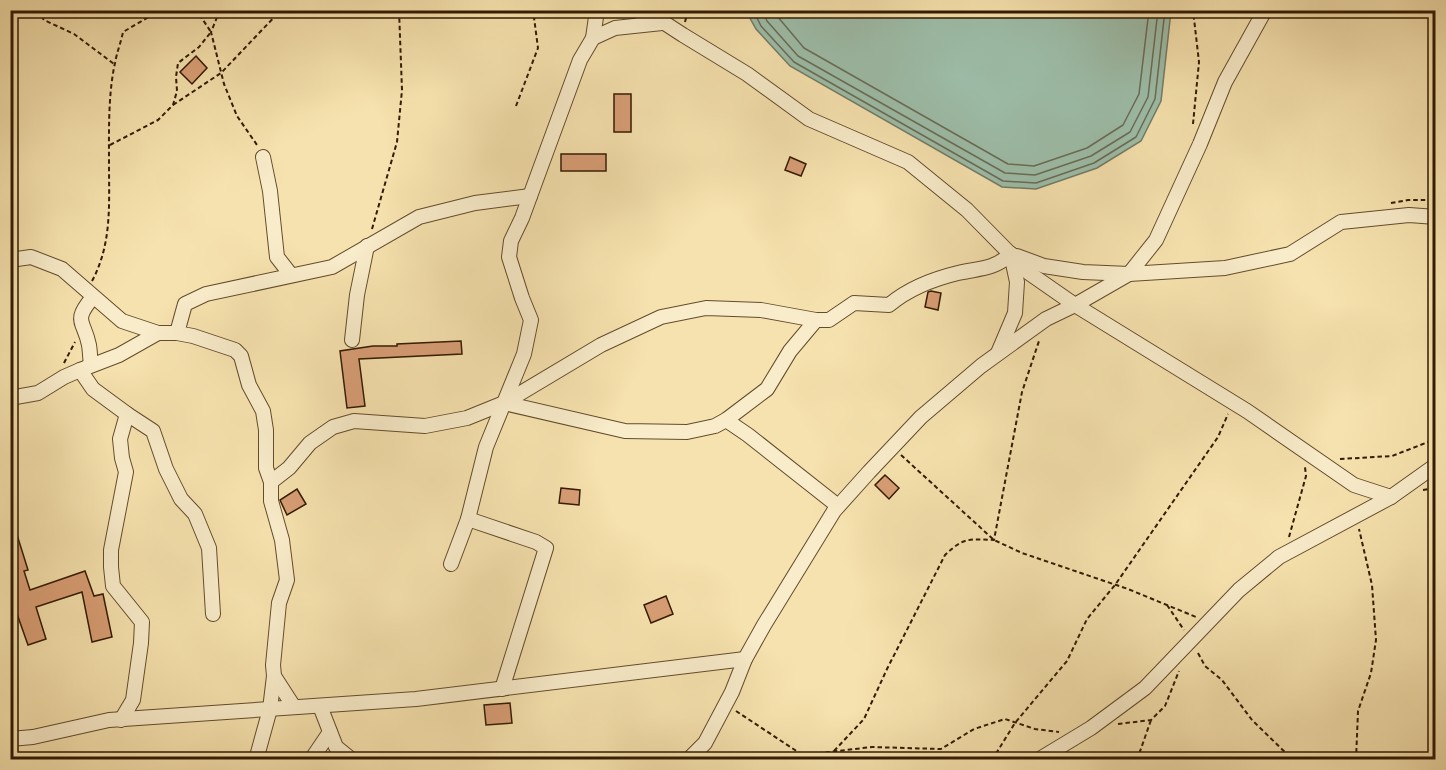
<svg xmlns="http://www.w3.org/2000/svg" width="1446" height="770" font-family="'IM FELL English',serif">
  <style>
    .water { fill: #9dbeaa; stroke: #727c67; stroke-width: 1.5 }
    .lines { fill: none; stroke-linecap: round; stroke-linejoin: round }
    .shore { stroke: #686c56; stroke-width: 1.5 }
    .building { fill: #d99e75; stroke: #321a02; stroke-width: 1.5 }
    .street-casing { stroke: #634c2d; stroke-width: 16 }
    .path { stroke: #321a02; stroke-width: 2; stroke-dasharray: 4.5 3; stroke-linecap: butt }
    .street { stroke: #f9ecca; stroke-width: 14 }
  </style>
  <rect width="100%" height="100%" fill="#f6e2ae"/>
  <filter id="stains"><feTurbulence type="fractalNoise" baseFrequency=".00333" numOctaves="4"/><feColorMatrix values="0 0 0 0 .2 0 0 0 0 .09 0 0 0 0 .02 0 0 0 .5 -.17"/></filter>
  <radialGradient id="worn" r=".72"><stop offset=".6" stop-color="#630" stop-opacity="0"/><stop offset="1" stop-color="#630" stop-opacity=".3"/></radialGradient>
  <polygon class="water" points="746,11 1171,11 1161,101 1141,141 1097,168 1036,189 1002,187 790,66 756,29"/>
  <g class="lines">
    <g class="shore">
      <polyline points="753,10 761,26 794,62 1003,181 1036,183 1094,163 1136,137 1155,99 1165,10"/>
      <polyline points="762,10 767,21 798,56 1005,173 1035,175 1091,156 1130,132 1148,97 1158,10"/>
      <polyline points="772,10 804,48 1008,164 1034,166 1087,148 1123,125 1139,94 1149,10"/>
    </g>
  </g>
  <g class="building">
    <polygon points="196,56 207,68 192,84 180,72"/>
    <rect x="614" y="94" width="17" height="38"/>
    <rect x="561" y="154" width="45" height="17"/>
    <polygon points="790,157 806,164 801,176 785,170"/>
    <polygon points="931,291 941,293 938,310 925,307 928,292"/>
    <polygon points="461,341 462,354 359,359 365,406 347,408 340,351 373,346 397,346 397,344"/>
    <polygon points="885,475 899,488 889,499 875,485"/>
    <polygon points="561,488 580,490 579,505 559,503"/>
    <polygon points="297,489 306,504 287,515 280,500"/>
    <polygon points="13,522 28,570 24,571 30,590 85,571 94,596 103,594 112,637 92,642 82,592 36,607 46,639 28,645 10,594 10,523"/>
    <polygon points="666,596 673,614 651,623 644,605"/>
    <polygon points="510,703 512,723 486,725 484,705"/>
  </g>
  <g class="lines">
    <defs>
      <g id="street">
        <polyline points="634,10 663,22 683,35 747,74 809,119 908,162 967,210 1029,273 1075,305 1247,411 1354,485 1391,497"/>
        <polyline points="593,38 597,10"/>
        <polyline points="263,157 270,191 277,257 291,275"/>
        <polyline points="1017,256 1044,266 1083,272 1129,274 1225,268 1290,254 1341,222 1409,215 1436,217"/>
        <polyline points="10,260 31,257 62,269 122,321 158,333"/>
        <polyline points="352,340 357,295 367,246"/>
        <polyline points="998,353 1015,313 1017,282 1011,254"/>
        <path d="M91,365C90,358 90,351 89,345C84,320 72,322 93,297"/>
        <polyline points="10,398 38,393 64,377 80,370"/>
        <polyline points="504,403 625,431 687,432 715,426 726,420 767,389 790,351 816,320"/>
        <polyline points="127,414 153,431 166,469 181,499 195,514 209,548 213,614"/>
        <polyline points="726,420 748,435 838,506"/>
        <polyline points="271,482 266,468 266,430 263,411 249,385 241,356 235,350 193,336 177,333 185,304 206,294 332,267 419,217 475,203 530,196"/>
        <polyline points="468,519 536,542 546,548 502,689"/>
        <polyline points="451,564 468,519 486,447 524,354 531,320 522,298 509,257 511,241 522,218 580,60 593,38 615,28 662,23"/>
        <polyline points="320,706 336,747 352,760"/>
        <path d="M294,707L274,676L273,665L279,603L287,580L282,540L271,501V482L289,468L310,443L333,427L354,421L425,426L467,418L504,403L601,345L661,317L706,308L761,310L816,320H829L854,303L889,305C908,289 933,279 958,273C980,268 993,270 1011,254"/>
        <polyline points="121,720 133,700 141,643 142,622 113,586 111,567 111,550 126,472 122,458 120,439 127,414 93,389 80,370 119,355 158,333 177,333"/>
        <polyline points="10,739 33,737 109,720 416,699 745,659"/>
        <polyline points="256,760 270,709 274,676"/>
        <polyline points="311,760 330,732"/>
        <polyline points="688,760 705,743 732,692 745,659 764,625 834,511 869,472 921,417 981,366 1046,319 1075,305 1129,274 1156,240 1200,144 1225,82 1265,10"/>
        <polyline points="1038,760 1091,728 1145,688 1239,590 1279,557 1391,497 1436,465"/>
      </g>
    </defs>
    <use href="#street" class="street-casing"/>
    <g class="path">
      <polyline points="37,10 44,20 74,34 114,64"/>
      <polyline points="220,10 211,32 224,84 237,116 257,145"/>
      <polyline points="685,22 688,10"/>
      <polyline points="173,105 221,73 281,10"/>
      <polyline points="516,106 538,48 533,10"/>
      <polyline points="1193,124 1199,62 1193,10"/>
      <polyline points="110,145 158,120 173,105 177,91 176,77 178,63 199,47 211,32 201,17 186,10"/>
      <polyline points="1391,203 1408,200 1436,200"/>
      <polyline points="372,229 397,142 402,90 399,10"/>
      <path d="M92,281C112,244 109,205 109,164C109,132 108,94 115,63C117,52 121,42 123,32L154,14L174,10"/>
      <polyline points="64,363 75,342"/>
      <polyline points="901,455 994,540 1022,553 1128,589 1196,617"/>
      <polyline points="1340,459 1392,456 1436,439"/>
      <polyline points="1423,490 1436,488"/>
      <polyline points="1289,537 1306,476 1305,467"/>
      <polyline points="1167,605 1184,630"/>
      <polyline points="1198,653 1205,666 1222,680 1252,720 1293,760"/>
      <polyline points="736,711 810,760"/>
      <polyline points="1118,724 1151,720 1165,706 1179,671"/>
      <path d="M834,751L864,719L887,669L945,555C964,537 969,539 994,540L1022,392L1039,341"/>
      <polyline points="803,755 872,747 941,749 974,729 1005,719 1035,729 1059,732"/>
      <polyline points="992,760 1015,723 1067,661 1087,619 1115,585 1218,437 1228,414"/>
      <polyline points="1137,760 1151,720"/>
      <polyline points="1356,760 1358,711 1371,673 1376,640 1372,585 1359,529"/>
    </g>
    <use href="#street" class="street"/>
  </g>
  <rect width="1446" height="770" fill="none" stroke="#f6e2ae" stroke-width="36"/>
  <rect x="12" y="12" width="1422" height="746" fill="none" stroke="#321a02" stroke-width="3"/>
  <rect x="18" y="18" width="1410" height="734" fill="none" stroke="#321a02" stroke-width="1.5"/>
  <rect width="100%" height="100%" filter="url(#stains)"/>
  <rect width="100%" height="100%" fill="url(#worn)"/>
</svg>
